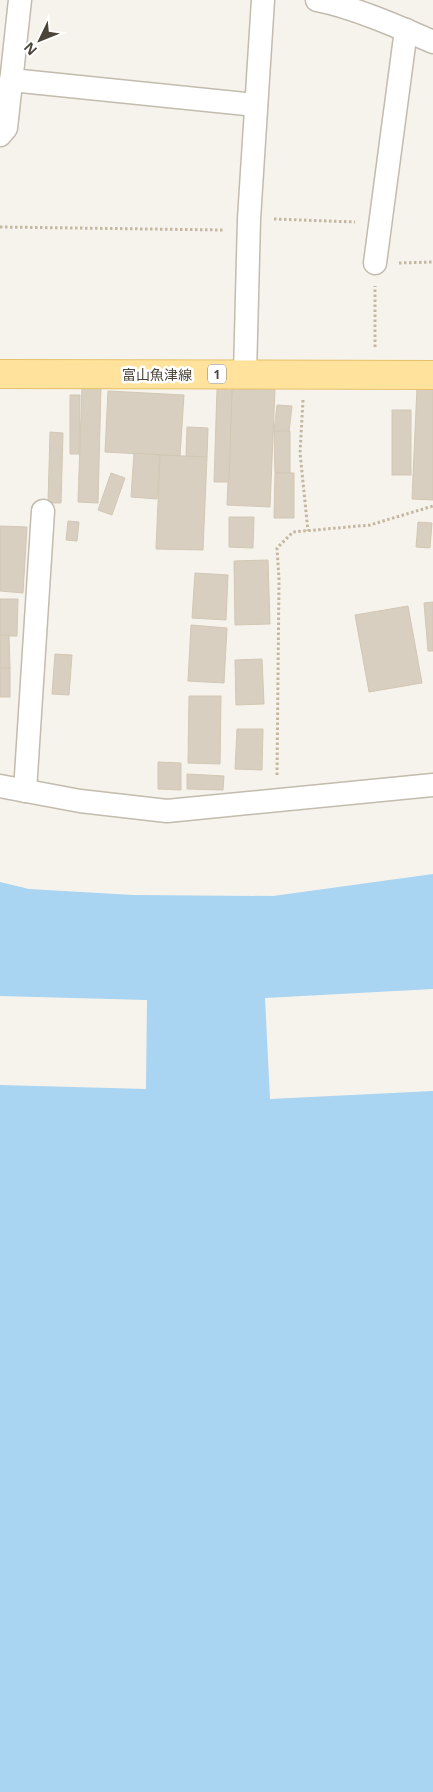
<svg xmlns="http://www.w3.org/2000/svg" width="433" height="1792" font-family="'Noto Sans','Noto Sans JP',sans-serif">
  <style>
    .water { fill: #a9d4f2 }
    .pier { fill: #f6f3ec }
    .building { fill: #d8cfc1; stroke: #d3c7b4 }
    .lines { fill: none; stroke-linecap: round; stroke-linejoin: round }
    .minor-casing { stroke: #c2bbae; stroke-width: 25 }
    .primary-casing { stroke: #e6c16a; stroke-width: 30 }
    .path { stroke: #c4b79f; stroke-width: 3; stroke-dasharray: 2.5 2.5; stroke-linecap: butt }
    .minor { stroke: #fff; stroke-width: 22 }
    .primary { stroke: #ffe39c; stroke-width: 28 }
    .labels { text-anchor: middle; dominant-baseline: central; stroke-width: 5; stroke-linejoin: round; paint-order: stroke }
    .shield { fill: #fff; stroke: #817c74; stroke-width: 1 }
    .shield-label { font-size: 12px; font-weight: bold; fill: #4b4439 }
    .street-label { font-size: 14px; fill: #4b4439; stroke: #fff }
  </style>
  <rect width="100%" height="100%" fill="#f6f3ec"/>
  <polygon class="water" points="433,874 433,1792 0,1792 0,882 29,889 133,895 273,896"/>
  <g class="pier">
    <polygon points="433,989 433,1091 270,1099 265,998"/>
    <polygon points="0,996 147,1000 146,1089 0,1085"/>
  </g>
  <g class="building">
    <polygon points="82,386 101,386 98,503 78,502"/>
    <polygon points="232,387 275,389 270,507 227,505"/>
    <polygon points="417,387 433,388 433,500 412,499"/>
    <polygon points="217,389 232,390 229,482 214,482"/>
    <polygon points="108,391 184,395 180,456 105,452"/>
    <polygon points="70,395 80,395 79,454 70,454"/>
    <polygon points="277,405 292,406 289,432 274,431"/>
    <rect x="392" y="410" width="19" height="65"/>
    <polygon points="187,427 208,428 207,457 186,456"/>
    <polygon points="274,431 290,431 290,473 275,473"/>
    <polygon points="50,432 63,433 61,503 48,503"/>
    <polygon points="134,453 160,455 157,499 131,497"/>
    <polygon points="160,455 207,457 203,550 156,549"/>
    <polygon points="111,473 125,478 112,515 98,510"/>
    <polygon points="275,473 294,473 294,518 274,518"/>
    <polygon points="229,517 254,517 253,548 229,547"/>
    <polygon points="68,521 79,522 77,541 66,540"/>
    <polygon points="418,522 432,523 430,548 416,547"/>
    <polygon points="0,526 27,527 23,593 0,591"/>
    <polygon points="268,560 270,624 235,625 234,561"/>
    <polygon points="195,573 228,575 226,620 192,618"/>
    <polygon points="0,599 18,599 17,636 0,636"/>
    <polygon points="433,602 433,651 428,651 424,603"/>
    <polygon points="408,606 422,683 369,692 355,615"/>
    <polygon points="191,625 227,628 224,683 188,681"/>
    <polygon points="0,635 9,635 10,668 0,668"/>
    <polygon points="55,654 72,655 69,695 52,694"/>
    <polygon points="262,659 264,704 236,705 235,660"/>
    <rect x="0" y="668" width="10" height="29"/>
    <polygon points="189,696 221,696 220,764 188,763"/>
    <polygon points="237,729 263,729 262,770 235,769"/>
    <polygon points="158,762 181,763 181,790 158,789"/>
    <polygon points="187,774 224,776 223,790 187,789"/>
  </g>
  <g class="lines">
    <defs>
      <g id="minor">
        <path d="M317,0C353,7 399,27 433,42"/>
        <polyline points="11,80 256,105"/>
        <polyline points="0,135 6,128 20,0"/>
        <polyline points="375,263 406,30"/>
        <polyline points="245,374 249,219 263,0"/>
        <polyline points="0,786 80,801 167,811 433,785"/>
        <polyline points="25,791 43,511"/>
      </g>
      <polyline id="primary" points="0,374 433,375"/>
    </defs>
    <use href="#minor" class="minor-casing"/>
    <use href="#primary" class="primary-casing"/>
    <g class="path">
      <polyline points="274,219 355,222"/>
      <polyline points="0,227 223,230"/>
      <polyline points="399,263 433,262"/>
      <polyline points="375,347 375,286"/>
      <polyline points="303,400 300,453 308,531"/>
      <polyline points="277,775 279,579 277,548 293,532 370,525 433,506"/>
    </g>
    <use href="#minor" class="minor"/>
    <use href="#primary" class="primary"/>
  </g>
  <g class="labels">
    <rect class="shield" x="208" y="364.5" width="18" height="19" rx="4"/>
    <g class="shield-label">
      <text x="217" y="374">1</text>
    </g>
    <g class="street-label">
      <text x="157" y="374">富山魚津線</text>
    </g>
  </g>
  <g transform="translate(40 40) rotate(227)" stroke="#ffffff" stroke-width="4" paint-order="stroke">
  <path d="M0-4L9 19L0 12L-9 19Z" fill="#4b4439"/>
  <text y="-8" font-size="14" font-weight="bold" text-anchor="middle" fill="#4b4439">N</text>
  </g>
</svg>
